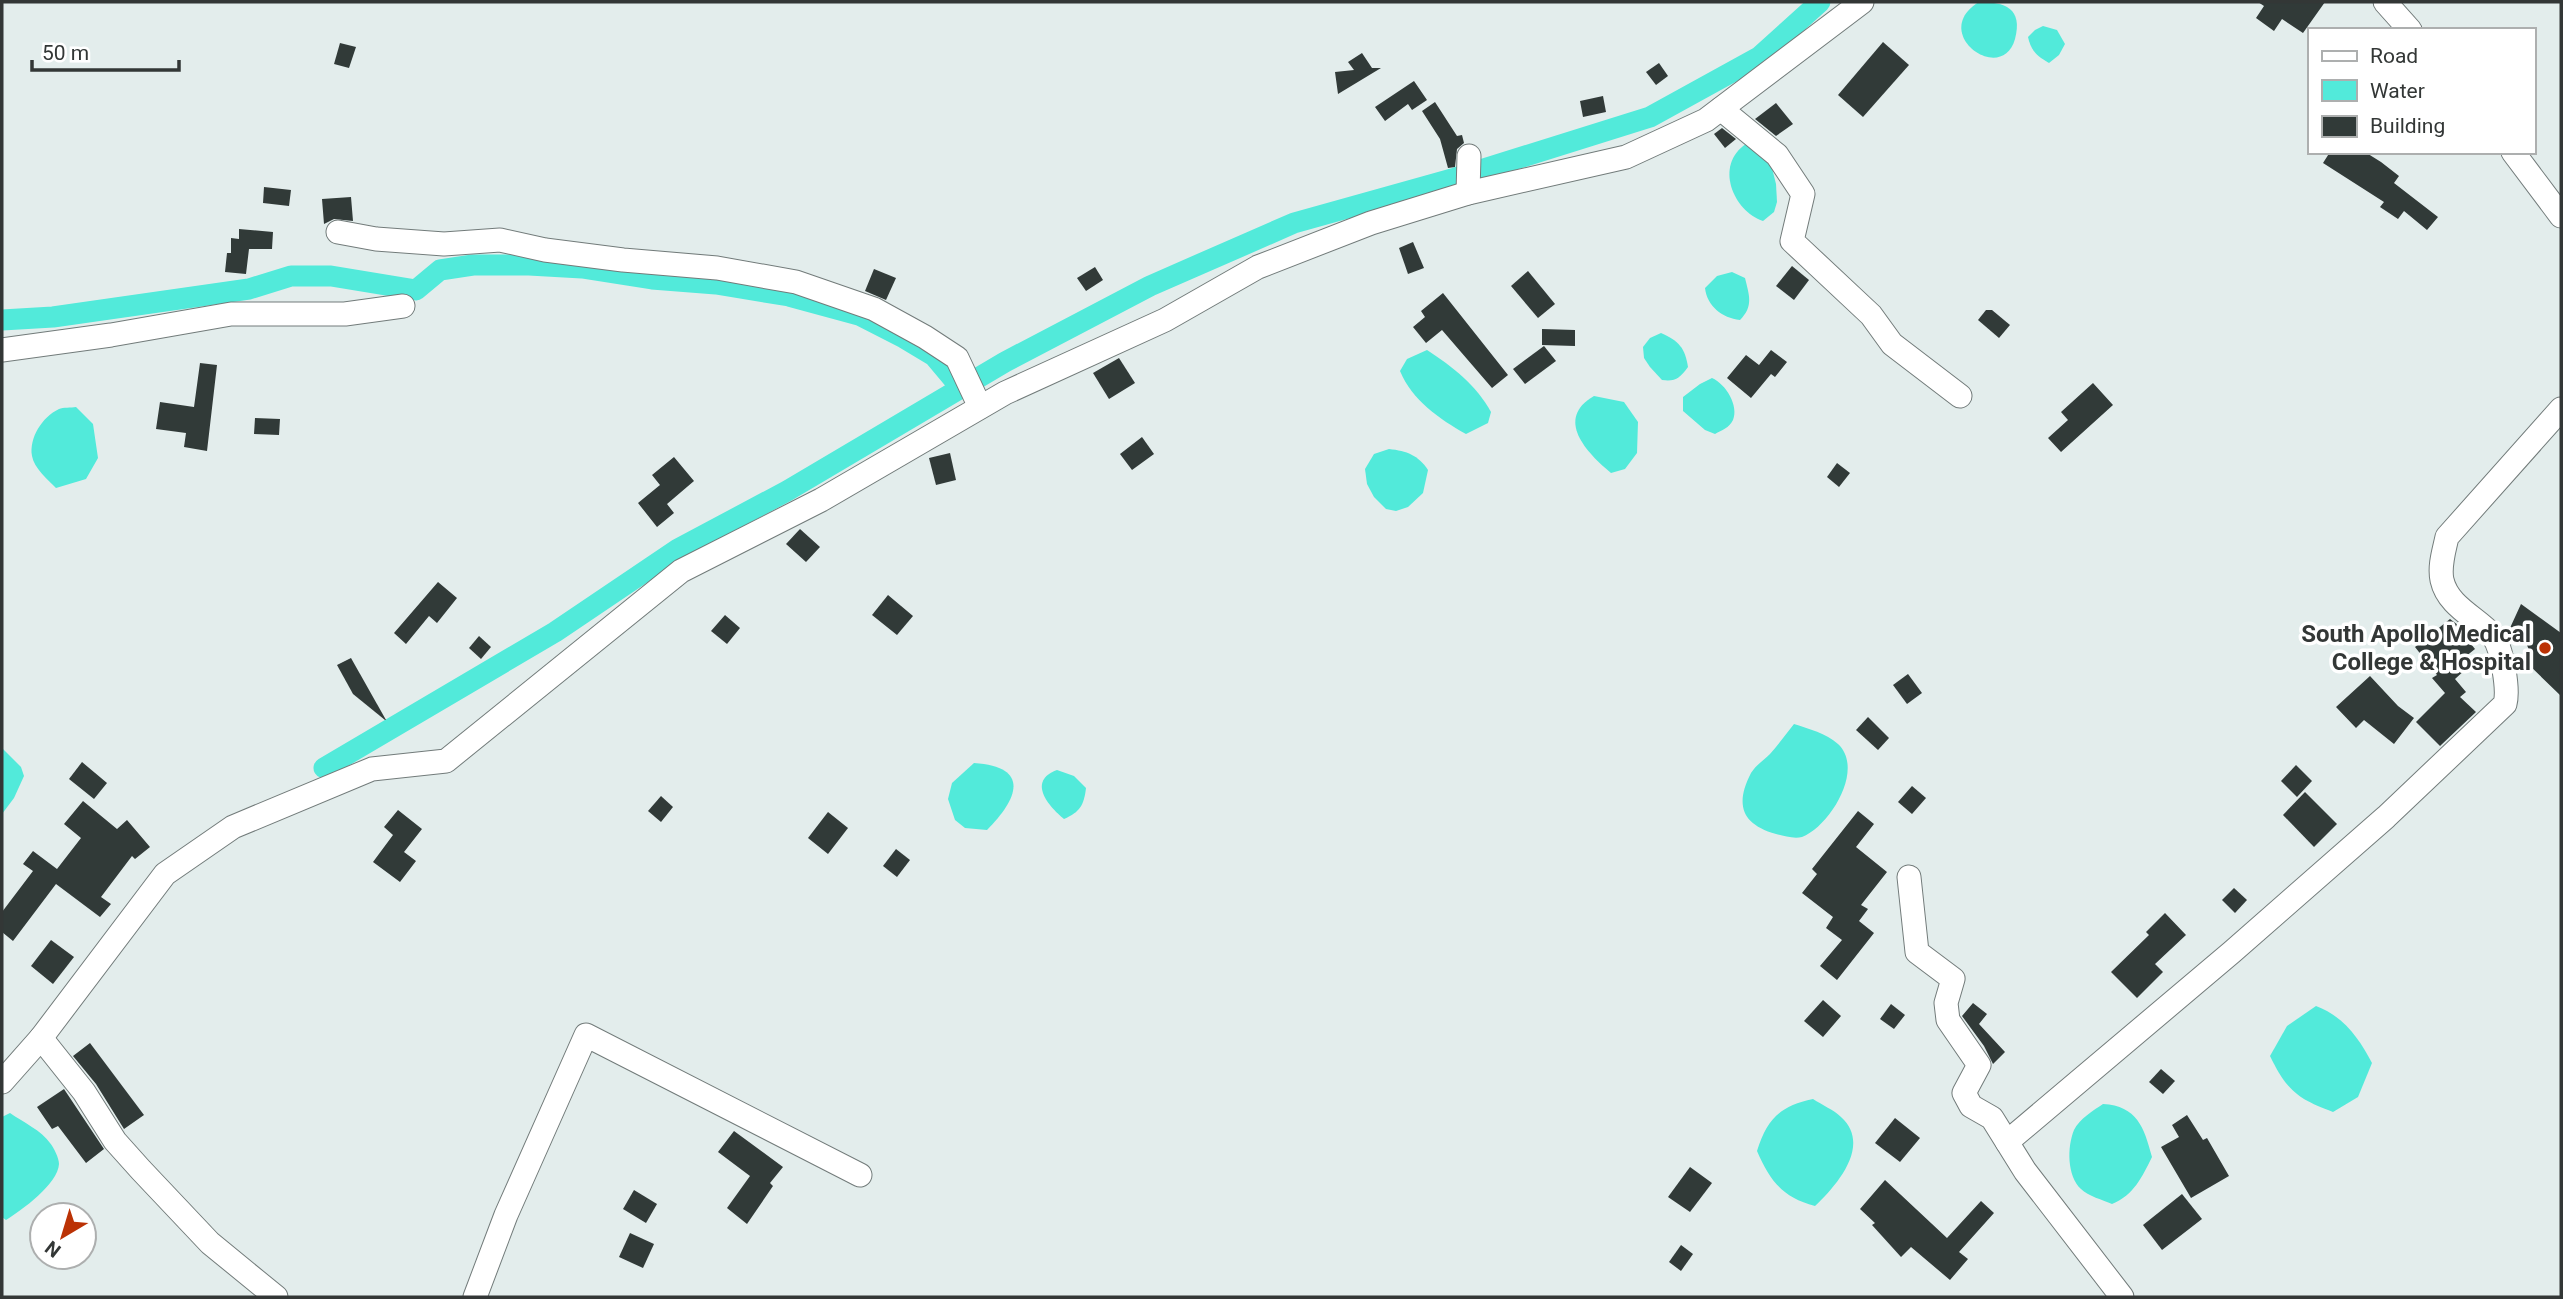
<svg xmlns="http://www.w3.org/2000/svg" width="2563" height="1299" font-family="Roboto,sans-serif">
  <style>
    .water { fill: #52eada }
    .lines { fill: none; stroke-linecap: round; stroke-linejoin: round }
    .canal { stroke: #52eada; stroke-width: 21 }
    .building { fill: #313a38 }
    .street-casing { stroke: #727b7a; stroke-width: 25 }
    .street { stroke: #fff; stroke-width: 23 }
    .poi-dot { fill: #bb3205; stroke: #fff; stroke-width: 2.5 }
    .labels { text-anchor: middle; dominant-baseline: central; stroke-width: 7; stroke-linejoin: round; paint-order: stroke }
    .poi-label { font-size: 24px; font-weight: bold; fill: #333736; stroke: #fff; text-anchor: end }
  </style>
  <rect width="100%" height="100%" fill="#e3edec"/>
  <g class="water">
    <path d="M1979,2C2005,2 2023,8 2015,39C2002,86 1928,33 1979,2Z"/>
    <path d="M2043,26L2057,30L2065,44L2059,55L2049,63C2037,56 2031,51 2028,37L2035,30Z"/>
    <path d="M1746,144L1771,164L1776,184L1777,202L1774,212L1763,221C1733,211 1714,165 1746,144Z"/>
    <path d="M1732,272L1745,278C1749,295 1754,306 1740,320C1722,318 1707,306 1705,288L1717,276Z"/>
    <path d="M1661,333C1679,341 1685,348 1688,367C1680,378 1675,382 1662,380L1650,367L1644,358L1643,347L1650,338Z"/>
    <path d="M1427,350C1453,367 1476,385 1491,412L1488,423L1466,434C1439,419 1412,400 1400,371L1407,359Z"/>
    <path d="M1712,378C1726,384 1739,406 1733,420C1729,428 1722,430 1715,434L1705,430L1683,411V397L1700,384Z"/>
    <path d="M1594,396L1624,402L1638,422L1637,453L1625,469L1611,473C1587,453 1554,419 1594,396Z"/>
    <path d="M76,407L93,424L98,458L86,479L56,488C48,480 34,468 32,456C29,438 42,417 59,409C63,407 71,408 76,407Z"/>
    <path d="M1389,449C1407,451 1418,455 1428,470L1423,493L1408,507L1396,511L1386,509L1374,497L1367,484L1365,469L1374,454Z"/>
    <path d="M1794,724C1809,729 1826,733 1838,744C1865,769 1830,826 1802,837C1794,839 1783,836 1776,834C1741,824 1735,804 1751,773C1756,765 1764,760 1770,754C1778,745 1786,734 1794,724Z"/>
    <polygon points="2,748 21,767 24,776 14,798 2,814"/>
    <path d="M974,763C1032,767 1017,800 987,830L965,828L955,820L948,799L952,783Z"/>
    <path d="M1057,770L1074,776L1086,788C1084,805 1080,812 1064,819C1048,806 1027,781 1057,770Z"/>
    <path d="M2316,1006C2343,1016 2359,1038 2372,1063L2358,1097L2333,1112C2298,1099 2287,1091 2270,1056L2287,1026Z"/>
    <path d="M1813,1099C1822,1105 1834,1110 1841,1117C1872,1145 1837,1185 1815,1206C1783,1198 1770,1181 1757,1151C1767,1119 1780,1106 1813,1099Z"/>
    <path d="M2103,1104C2137,1106 2144,1127 2152,1157C2142,1177 2134,1195 2112,1204C2103,1200 2088,1196 2081,1189C2067,1176 2067,1147 2074,1130C2079,1119 2094,1110 2103,1104Z"/>
    <path d="M10,1113C23,1122 42,1131 50,1143C54,1148 59,1158 59,1164C58,1184 22,1210 6,1220L2,1217V1117Z"/>
  </g>
  <g class="lines">
    <g class="canal">
      <polyline points="2,320 53,317 249,289 291,276 331,276 416,290 440,270 473,265 529,265 582,268 652,279 716,284 789,296 859,315 904,338 934,356 960,387"/>
      <polyline points="324,768 555,632 678,549 787,491 1005,362 1150,286 1294,223 1455,178 1650,117 1759,57 1820,2"/>
    </g>
  </g>
  <g class="building">
    <polygon points="2258,2 2325,2 2303,33 2282,19 2274,31 2256,18 2264,6"/>
    <polygon points="1883,42 1909,65 1863,117 1838,95"/>
    <polygon points="340,43 356,47 349,68 334,64"/>
    <polygon points="1362,53 1372,68 1381,68 1338,94 1335,72 1354,70 1348,62"/>
    <polygon points="1659,63 1668,76 1656,85 1646,72"/>
    <polygon points="1414,81 1427,100 1412,110 1408,104 1385,121 1375,107"/>
    <polygon points="1603,96 1606,112 1583,117 1580,101"/>
    <polygon points="1435,102 1457,136 1462,135 1464,143 1457,149 1455,167 1448,168 1440,139 1422,111"/>
    <polygon points="1776,103 1793,124 1776,136 1755,119"/>
    <polygon points="1722,128 1736,139 1725,148 1714,134"/>
    <polygon points="2330,152 2365,152 2381,162 2399,176 2394,183 2438,217 2427,230 2404,211 2398,219 2380,207 2384,202 2323,163"/>
    <polygon points="264,187 291,190 289,206 263,203"/>
    <polygon points="351,197 353,221 334,219 324,224 322,199"/>
    <polygon points="239,229 273,232 272,249 249,249 246,274 225,272 227,253 231,253 231,238 239,239"/>
    <polygon points="1413,242 1424,268 1408,274 1399,248"/>
    <polygon points="1792,266 1809,280 1794,300 1776,286"/>
    <polygon points="1095,267 1103,280 1086,291 1077,278"/>
    <polygon points="874,269 896,278 886,300 865,291"/>
    <polygon points="1528,271 1555,304 1538,318 1511,286"/>
    <polygon points="1443,293 1508,375 1492,388 1442,330 1426,343 1413,327 1425,317 1421,311"/>
    <polygon points="1986,310 1992,310 2010,325 1999,338 1978,320"/>
    <polygon points="1542,329 1575,330 1575,346 1542,345"/>
    <polygon points="1544,346 1556,361 1525,384 1513,369"/>
    <polygon points="1771,350 1787,362 1775,377 1771,374 1751,398 1727,378 1746,355 1759,365"/>
    <polygon points="1119,358 1135,383 1109,399 1093,373"/>
    <polygon points="200,363 217,365 207,451 184,447 186,433 156,429 160,402 194,407"/>
    <polygon points="2093,383 2113,405 2061,452 2048,438 2068,420 2061,412"/>
    <polygon points="255,418 280,419 279,435 254,434"/>
    <polygon points="1142,437 1154,454 1132,470 1120,454"/>
    <polygon points="950,453 956,480 936,485 929,458"/>
    <polygon points="674,457 694,481 667,504 674,513 657,527 638,503 660,485 652,475"/>
    <polygon points="1837,463 1850,473 1839,487 1827,477"/>
    <polygon points="800,529 820,547 806,562 786,544"/>
    <polygon points="438,582 457,598 437,623 429,616 406,644 394,633"/>
    <polygon points="888,595 913,616 897,635 872,615"/>
    <polygon points="2521,604 2561,633 2561,696 2528,664 2530,652 2526,643 2510,628"/>
    <polygon points="725,615 740,628 727,644 711,631"/>
    <polygon points="2450,619 2471,635 2467,639 2475,649 2460,661 2466,669 2455,679 2466,692 2460,697 2476,712 2440,746 2416,722 2445,693 2432,678 2437,675 2415,647"/>
    <polygon points="479,636 491,647 481,659 469,648"/>
    <polygon points="351,658 386,720 385,720 353,694 337,665"/>
    <polygon points="1908,674 1922,693 1907,704 1893,685"/>
    <polygon points="2370,676 2398,706 2414,718 2394,744 2364,720 2356,728 2336,707"/>
    <polygon points="1868,717 1889,738 1878,750 1856,730"/>
    <polygon points="82,762 107,783 94,799 69,779"/>
    <polygon points="2296,765 2312,781 2297,797 2281,781"/>
    <polygon points="1912,786 1926,798 1912,814 1898,802"/>
    <polygon points="2305,792 2337,824 2314,847 2283,815"/>
    <polygon points="661,796 673,807 661,822 648,811"/>
    <polygon points="83,801 117,829 127,820 150,847 135,859 132,856 101,897 111,904 100,917 56,884 13,941 2,932 2,912 33,871 23,864 33,851 57,869 81,838 64,824"/>
    <polygon points="398,810 422,829 404,852 416,861 400,882 373,862 393,835 384,827"/>
    <polygon points="1858,811 1874,824 1856,847 1887,872 1861,905 1868,909 1859,921 1874,933 1837,980 1820,966 1842,940 1826,928 1833,917 1802,893 1817,874 1812,869"/>
    <polygon points="828,812 848,828 828,854 808,838"/>
    <polygon points="896,849 910,860 897,877 883,866"/>
    <polygon points="2234,888 2247,900 2235,913 2222,900"/>
    <polygon points="2165,913 2186,935 2155,964 2163,972 2137,998 2111,972 2149,935 2146,932"/>
    <polygon points="51,940 74,957 53,984 31,966"/>
    <polygon points="1823,1000 1841,1016 1823,1037 1804,1021"/>
    <polygon points="1973,1003 1987,1014 1979,1024 2005,1052 1993,1064 1984,1046 1962,1016"/>
    <polygon points="1891,1004 1905,1015 1894,1029 1880,1019"/>
    <polygon points="90,1043 144,1115 124,1129 96,1084 73,1056"/>
    <polygon points="2161,1069 2175,1081 2163,1094 2149,1082"/>
    <polygon points="64,1089 104,1149 86,1163 58,1126 52,1129 37,1107"/>
    <polygon points="2187,1115 2203,1140 2207,1138 2229,1176 2191,1198 2161,1147 2179,1137 2172,1125"/>
    <polygon points="1895,1118 1920,1138 1900,1162 1875,1143"/>
    <polygon points="734,1131 783,1167 770,1183 773,1186 747,1224 727,1208 750,1176 718,1152"/>
    <polygon points="1690,1167 1712,1183 1690,1212 1668,1197"/>
    <polygon points="1885,1180 1947,1238 1981,1201 1994,1213 1959,1252 1968,1259 1950,1280 1911,1247 1901,1257 1872,1225 1875,1223 1860,1209"/>
    <polygon points="634,1190 657,1204 646,1223 623,1209"/>
    <polygon points="2182,1194 2202,1219 2162,1250 2143,1225"/>
    <polygon points="630,1233 654,1244 643,1268 619,1257"/>
    <polygon points="1681,1245 1693,1254 1681,1271 1669,1262"/>
  </g>
  <g class="lines">
    <defs>
      <g id="street">
        <polyline points="2385,2 2410,30"/>
        <polyline points="1721,109 1777,155 1803,194 1792,241 1871,315 1892,344 1960,396"/>
        <polyline points="2513,152 2561,216"/>
        <polyline points="1468,193 1469,156"/>
        <polyline points="338,232 376,239 444,244 500,240 545,250 623,260 717,268 796,282 874,309 925,337 957,358 980,407"/>
        <polyline points="2,350 111,335 231,314 345,314 403,306"/>
        <polyline points="1909,877 1917,952 1953,979 1946,1003 1948,1020 1979,1065 1964,1093 1971,1106 1992,1118 2025,1171 2122,1297"/>
        <polyline points="41,1038 84,1092 115,1141 141,1170 210,1243 276,1297"/>
        <polyline points="2,1082 41,1038 165,874 233,827 372,769 446,761 681,571 821,500 1005,393 1165,320 1258,267 1371,223 1468,193 1626,157 1706,120 1862,2"/>
        <path d="M2007,1142L2232,952L2386,817L2505,704C2509,690 2502,648 2493,636C2478,618 2448,607 2442,580C2439,566 2444,551 2447,537L2561,409"/>
        <polyline points="475,1297 506,1215 586,1035 860,1175"/>
      </g>
    </defs>
    <use href="#street" class="street-casing"/>
    <use href="#street" class="street"/>
  </g>
  <circle class="poi-dot" cx="2545" cy="648" r="7"/>
  <g class="labels">
    <g class="poi-label">
      <text x="2531" y="634">South Apollo Medical<tspan x="2531" dy="28">College &amp; Hospital</tspan></text>
    </g>
  </g>
  <rect width="2563" height="1299" fill="none" stroke="#333736" stroke-width="7"/>
  <rect x="2308" y="28" width="228" height="126" fill="#ffffff" stroke="#adafaf" stroke-width="2"/>
  <rect x="2322" y="51" width="35" height="10" fill="#ffffff" stroke="#adafaf" stroke-width="2"/>
  <text x="2370" y="63" font-size="21" fill="#333736">Road</text>
  <rect x="2322" y="80" width="35" height="21" fill="#52eada" stroke="#adafaf" stroke-width="2"/>
  <text x="2370" y="98" font-size="21" fill="#333736">Water</text>
  <rect x="2322" y="116" width="35" height="21" fill="#313a38" stroke="#adafaf" stroke-width="2"/>
  <text x="2370" y="133" font-size="21" fill="#333736">Building</text>
  <g transform="translate(63 1236) rotate(218)"><circle r="33" fill="#ffffff" stroke="#adafaf" stroke-width="2"/>
  <path d="M0-5L12 26L0 18L-12 26Z" fill="#bb3205"/>
  <text y="-10" font-size="19" font-weight="bold" text-anchor="middle" fill="#333736">N</text>
  </g>
  <path d="M32 60v10h147v-10" fill="none" stroke="#333736" stroke-width="3.5"/>
  <text x="42" y="60" font-size="21" fill="#333736" stroke="#ffffff" stroke-width="5" paint-order="stroke">50 m</text>
</svg>
